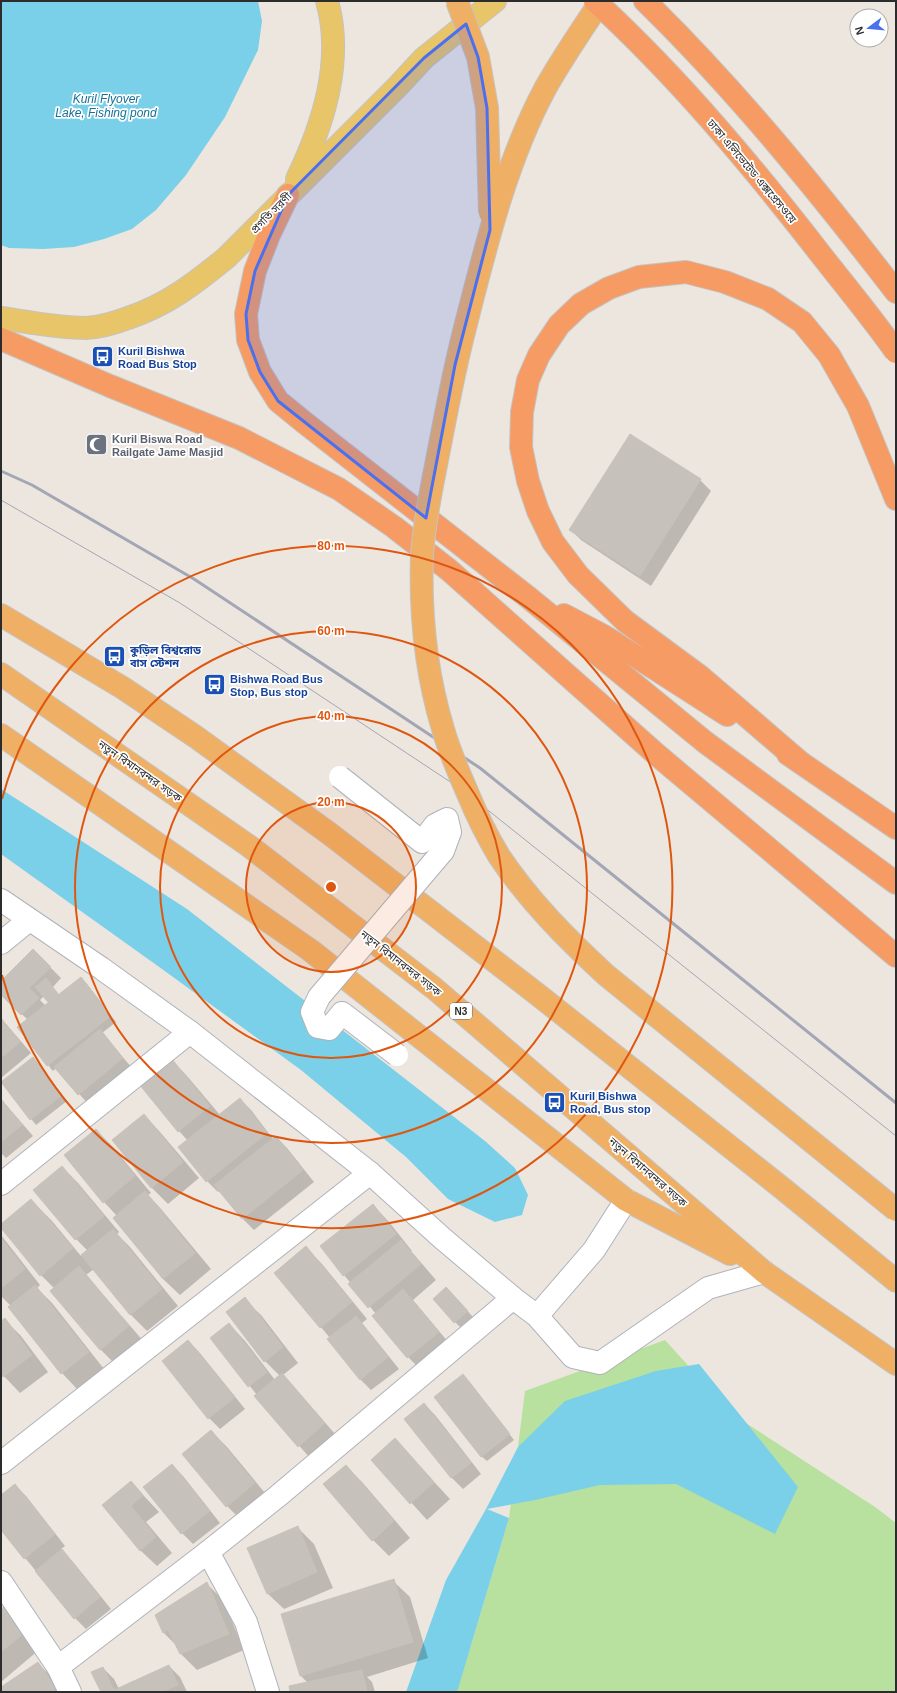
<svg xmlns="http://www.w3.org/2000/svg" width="897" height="1693" font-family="Arial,'Noto Sans Bengali',sans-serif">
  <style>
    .green { fill: #b8e09f }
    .water { fill: #79d0e8 }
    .shadow { fill: #0003; fill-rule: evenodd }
    .building { fill: #c6c1bb; stroke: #c8c2b9 }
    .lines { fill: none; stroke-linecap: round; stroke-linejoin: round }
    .minor-casing { stroke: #b0b2bb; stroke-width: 24 }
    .tertiary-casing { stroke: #b0b2bb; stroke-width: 24 }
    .primary-casing { stroke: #c4c4c4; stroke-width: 24 }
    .trunk-casing { stroke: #c4c4c4; stroke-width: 24 }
    .motorway-casing { stroke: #c4c4c4; stroke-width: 24 }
    .minor { stroke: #fff; stroke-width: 22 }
    .tertiary { stroke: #fff; stroke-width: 22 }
    .primary { stroke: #e9c569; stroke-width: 22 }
    .trunk { stroke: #efb066; stroke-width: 22 }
    .motorway { stroke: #f59b63; stroke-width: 22 }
    .tram { stroke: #a2a6b5; stroke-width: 1 }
    .rail { stroke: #a2a6b5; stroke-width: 3 }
    .pedestrian-bridge-casing { stroke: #b0b2bb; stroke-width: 24; stroke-linecap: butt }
    .trunk-bridge-casing { stroke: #c4c4c4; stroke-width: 24; stroke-linecap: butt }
    .motorway-bridge-casing { stroke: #c4c4c4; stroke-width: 24; stroke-linecap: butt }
    .pedestrian-bridge { stroke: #fff; stroke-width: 22 }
    .trunk-bridge { stroke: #efb066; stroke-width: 22 }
    .motorway-bridge { stroke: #f59b63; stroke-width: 22 }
    .marked { fill: #4a70ef; fill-opacity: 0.2; stroke: #4a70ef; stroke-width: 3; stroke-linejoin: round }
    .ring { fill: none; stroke: #df570e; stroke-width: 2 }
    .labels { text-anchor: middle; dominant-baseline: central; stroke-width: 3.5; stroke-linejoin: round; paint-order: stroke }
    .shield { fill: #fff; stroke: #6b6b6b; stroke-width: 1 }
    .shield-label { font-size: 10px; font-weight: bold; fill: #2c2c2c }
    .street-label { font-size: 11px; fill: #2c2c2c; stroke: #fff }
    .transit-label { font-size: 11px; font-weight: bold; fill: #164399; stroke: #fff; text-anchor: start }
    .worship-label { font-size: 11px; font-weight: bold; fill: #5b616d; stroke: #fff; text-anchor: start }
    .water-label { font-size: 12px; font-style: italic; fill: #167096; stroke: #fff }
    .centre { fill: #df570e; stroke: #fff; stroke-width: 2 }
    .ring-label { font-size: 12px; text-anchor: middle; font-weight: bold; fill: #df570e; stroke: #fff; stroke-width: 3.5; stroke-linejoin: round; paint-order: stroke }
  </style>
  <rect width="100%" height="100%" fill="#ede6df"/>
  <polygon class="green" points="665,1340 732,1414 875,1507 896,1523 896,1692 453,1692 471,1645 509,1518 525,1391"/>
  <g class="water">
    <polygon points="1,1 258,1 262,21 258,50 225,117 186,175 156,210 132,229 104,239 74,247 43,249 9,248 1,245"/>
    <polygon points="1,789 187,909 485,1141 515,1168 528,1195 522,1215 495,1222 448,1199 406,1157 301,1070 162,969 1,854"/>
    <polygon points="699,1364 798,1487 775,1534 676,1484 600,1485 535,1500 487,1509 509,1518 457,1692 406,1692 446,1580 486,1509 518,1447 565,1401 656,1371"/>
  </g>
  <g class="shadow">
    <polygon points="700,480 711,491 651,586 581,540 570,529"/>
    <path d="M33,950L61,978L53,987L59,995L81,978L87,984L116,1022L102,1033L133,1069L90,1106L56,1068L53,1071L48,1065L28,1020L1,994V982ZM44,996L50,1003L46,1006L40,1000Z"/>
    <polygon points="1,1018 31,1053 1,1078"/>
    <polygon points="171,1059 187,1076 220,1115 240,1099 251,1110 273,1139 276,1137 287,1148 314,1182 254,1230 243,1219 220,1190 218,1192 207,1181 188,1141 179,1131"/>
    <polygon points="38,1064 67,1101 36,1125 2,1082"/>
    <polygon points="1,1099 33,1136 6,1158 1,1153"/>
    <polygon points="144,1115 160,1132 199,1178 168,1204 151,1187"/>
    <polygon points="96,1130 112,1146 151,1193 148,1195 161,1209 211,1269 180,1295 163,1279 117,1216 104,1202"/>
    <polygon points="62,1167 78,1183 119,1232 117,1234 129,1246 178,1306 147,1331 131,1315 94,1269 86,1275 145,1343 117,1366 101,1350 52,1291 54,1288 41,1275 1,1227 1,1225 31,1200 52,1221 81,1256 88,1251 76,1239"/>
    <polygon points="373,1205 389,1222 412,1251 411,1251 436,1280 413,1300 454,1349 424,1373 408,1357 374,1316 376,1314 344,1275"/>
    <polygon points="1,1235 40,1285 37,1288 52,1303 104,1369 78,1390 62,1373 11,1306 1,1296"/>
    <polygon points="306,1248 322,1264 367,1319 362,1323 399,1369 371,1390 360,1379 330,1338 276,1273"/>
    <polygon points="446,1288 473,1317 460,1327 455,1322"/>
    <polygon points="244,1299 261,1315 298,1363 283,1375 336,1435 310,1458 256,1397 257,1395 211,1338 229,1324 245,1341 275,1380 280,1376 265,1361"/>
    <polygon points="5,1320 21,1336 48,1372 20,1393 1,1373 1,1322"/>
    <polygon points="188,1341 199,1352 245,1409 220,1429 209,1418"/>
    <polygon points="469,1381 514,1440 487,1461 481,1456"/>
    <polygon points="424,1404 435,1415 481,1474 463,1489 452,1478 406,1419"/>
    <polygon points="211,1431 227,1447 270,1499 243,1522 227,1506"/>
    <polygon points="395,1440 450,1499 427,1520 373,1460"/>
    <polygon points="172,1465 183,1476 220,1523 193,1544 182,1533 145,1487"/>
    <polygon points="346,1466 362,1482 410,1538 389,1556 373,1540"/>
    <polygon points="131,1482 159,1512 146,1522 172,1553 157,1566 140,1550 103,1505"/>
    <polygon points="15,1485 26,1496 65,1546 61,1549 73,1562 111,1609 86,1629 75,1618 1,1529 1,1497"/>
    <polygon points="298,1528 314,1544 333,1588 284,1609 267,1593"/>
    <polygon points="393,1581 410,1597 428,1658 367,1677 372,1682 375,1692 291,1692 308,1683 301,1676 282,1615"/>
    <polygon points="207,1584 223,1600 244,1650 197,1670 180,1653 176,1645 164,1633 156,1615"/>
    <polygon points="1,1610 40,1649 1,1682"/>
    <polygon points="38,1663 54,1680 62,1692 1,1692 1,1688"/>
    <polygon points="169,1666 180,1677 187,1692 102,1692 103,1668 114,1679 119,1689"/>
  </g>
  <g class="building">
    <polygon points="630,434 701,479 640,576 569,530"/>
    <polygon points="33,949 51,967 29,988 39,998 21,1015 1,995 1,981"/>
    <polygon points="81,977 111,1016 47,1066 17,1027"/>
    <polygon points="46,978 58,994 48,1002 35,987"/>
    <polygon points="1,1018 20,1042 1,1058"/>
    <polygon points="100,1029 123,1058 78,1095 54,1067"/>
    <polygon points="33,1057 62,1095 30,1120 1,1082"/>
    <polygon points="171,1058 210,1106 178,1132 139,1084"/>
    <polygon points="240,1098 267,1133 206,1182 178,1147"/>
    <polygon points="1,1099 22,1125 1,1142"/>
    <polygon points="144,1114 183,1162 151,1188 112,1140"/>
    <polygon points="96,1129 135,1176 103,1203 64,1155"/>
    <polygon points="276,1136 303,1170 242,1219 214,1185"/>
    <polygon points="62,1166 104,1216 75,1240 33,1190"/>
    <polygon points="145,1191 195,1253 163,1279 113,1218"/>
    <polygon points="31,1199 73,1248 40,1276 1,1228 1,1224"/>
    <polygon points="373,1204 396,1234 343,1276 320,1246"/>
    <polygon points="113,1229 162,1289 130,1315 81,1255"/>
    <polygon points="1,1238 25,1269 1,1288"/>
    <polygon points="401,1240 421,1264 368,1308 348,1284"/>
    <polygon points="306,1246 352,1302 320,1328 274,1273"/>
    <polygon points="79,1266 129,1326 100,1350 50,1291"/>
    <polygon points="35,1285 89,1352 61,1374 8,1307"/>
    <polygon points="446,1287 468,1311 454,1323 433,1299"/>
    <polygon points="403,1289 439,1332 407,1358 372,1316"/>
    <polygon points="245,1297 283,1347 264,1362 226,1312"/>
    <polygon points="356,1316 388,1357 360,1380 327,1339"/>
    <polygon points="5,1318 32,1355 3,1377 1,1374 1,1321"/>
    <polygon points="229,1323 267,1372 248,1387 210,1338"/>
    <polygon points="188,1340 235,1397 208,1419 162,1361"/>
    <polygon points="282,1373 325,1423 298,1447 254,1396"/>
    <polygon points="463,1374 510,1434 481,1457 434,1397"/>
    <polygon points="424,1403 471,1463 451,1478 404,1419"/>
    <polygon points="211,1430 255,1483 226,1507 182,1454"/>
    <polygon points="395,1438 434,1482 410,1504 371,1460"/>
    <polygon points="172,1464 210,1511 181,1534 143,1487"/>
    <polygon points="346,1465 394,1521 372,1541 323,1484"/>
    <polygon points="131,1481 143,1495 131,1506 156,1537 140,1551 102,1505"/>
    <polygon points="15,1484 55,1534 24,1559 1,1530 1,1495"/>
    <polygon points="298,1526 317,1572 267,1594 247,1548"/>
    <polygon points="62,1549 100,1597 74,1619 35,1571"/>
    <polygon points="394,1579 413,1642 300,1676 281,1614"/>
    <polygon points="207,1582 229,1634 180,1654 168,1630 163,1633 155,1615"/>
    <polygon points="4,1607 25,1632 1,1652 1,1609"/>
    <polygon points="38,1662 56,1689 51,1692 1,1692 1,1687"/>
    <polygon points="169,1665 178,1685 162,1692 101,1692 91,1672 103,1667 114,1690"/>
    <polygon points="362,1670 367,1692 290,1692 289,1686"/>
  </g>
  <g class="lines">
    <defs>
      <g id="minor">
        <polyline points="1,943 29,920"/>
        <polyline points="1,1184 190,1032"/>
        <polyline points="1,1463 370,1173"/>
        <polyline points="208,1552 246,1622 268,1692"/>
        <polyline points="1,1582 58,1667"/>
        <polyline points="70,1692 58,1667 208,1552 278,1496 513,1298"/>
      </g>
      <g id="tertiary">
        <polyline points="1,900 101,968 190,1032 370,1173 442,1238 513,1298 537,1316 573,1357 600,1363 708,1288 764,1272"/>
        <polyline points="537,1316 594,1250 626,1200"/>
      </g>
      <g id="primary">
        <path d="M297,179C323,125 344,61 327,1"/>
        <path d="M1,318C29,322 57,328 86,328C100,327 115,323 128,318C167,305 194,284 226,258L398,86L424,58L495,1"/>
      </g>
      <g id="trunk">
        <polyline points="1,615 123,688 196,737 330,834 537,994 782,1188 896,1281"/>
        <polyline points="1,674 249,846 435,989 764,1272 896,1364"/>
        <polyline points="1,735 310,950 626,1200 730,1254"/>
      </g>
      <g id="motorway">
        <path d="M645,1C737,91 818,191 896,292"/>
        <polyline points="288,195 269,235 255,271 246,314 248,340 260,372 278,401 305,423 529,598 705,742 896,883"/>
        <polyline points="1,339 110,386 239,438 339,489 394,527 449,570 656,754 896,956"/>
        <polyline points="564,615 604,636 727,715"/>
        <polyline points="788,754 896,828"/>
        <polyline points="800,762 701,677 625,621 578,575 553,542 538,511 528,481 521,447 522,412 528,380 539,355 559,325 581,304 609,288 639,277 686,272 725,282 768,299 802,322 829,355 858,406 896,499"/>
      </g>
    </defs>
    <use href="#minor" class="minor-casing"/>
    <use href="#tertiary" class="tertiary-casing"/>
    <use href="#primary" class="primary-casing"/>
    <use href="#trunk" class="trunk-casing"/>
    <use href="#motorway" class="motorway-casing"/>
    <use href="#minor" class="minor"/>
    <use href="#tertiary" class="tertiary"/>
    <use href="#primary" class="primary"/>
    <use href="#trunk" class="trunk"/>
    <use href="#motorway" class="motorway"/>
    <polyline class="tram" points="1,500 180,603 464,791 896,1136"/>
    <polyline class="rail" points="1,471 32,485 194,579 480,768 896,1103"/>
    <defs>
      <polyline id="pedestrian-bridge" points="340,777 422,842 435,825 447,819 450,832 443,851 319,997 312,1012 318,1027 329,1029 342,1013 397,1055"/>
      <g id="trunk-bridge">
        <polyline points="457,1 478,57 487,108 490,213"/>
        <path d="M601,1C582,29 563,57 546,87C507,159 486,245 466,324C454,369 446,414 437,460C431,491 424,523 422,555C420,613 426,673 443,729C449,751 459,773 468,794C477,816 487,836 499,856C529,901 567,939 606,975L896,1210"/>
      </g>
      <path id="motorway-bridge" d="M595,1C678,77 753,167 822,256C847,288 873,319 896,352"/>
    </defs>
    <use href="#pedestrian-bridge" class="pedestrian-bridge-casing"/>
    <use href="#trunk-bridge" class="trunk-bridge-casing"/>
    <use href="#motorway-bridge" class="motorway-bridge-casing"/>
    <use href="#pedestrian-bridge" class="pedestrian-bridge"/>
    <use href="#trunk-bridge" class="trunk-bridge"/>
    <use href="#motorway-bridge" class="motorway-bridge"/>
  </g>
  <path class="marked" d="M466,24L478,57L487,108L490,230L455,365L426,518L278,401L260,372L248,340L246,314L255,271L288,195L424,58Z"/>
  <circle cx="331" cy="887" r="85" fill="#df570e" fill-opacity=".12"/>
  <g class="ring">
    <circle cx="331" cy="887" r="85"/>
    <circle cx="331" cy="887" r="171"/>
    <circle cx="331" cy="887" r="256"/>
    <path d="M2 799A341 341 0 1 1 2 975"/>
  </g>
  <defs>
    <symbol id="bus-square" viewBox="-11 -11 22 22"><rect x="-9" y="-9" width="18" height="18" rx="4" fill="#1a4fb4" stroke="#fff"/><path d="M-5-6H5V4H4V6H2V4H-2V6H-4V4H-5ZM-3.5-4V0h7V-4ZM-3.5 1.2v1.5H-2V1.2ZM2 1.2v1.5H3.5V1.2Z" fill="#fff"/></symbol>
    <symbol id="mosque-square" viewBox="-11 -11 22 22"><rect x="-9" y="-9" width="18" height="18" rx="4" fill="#6b7280" stroke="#fff"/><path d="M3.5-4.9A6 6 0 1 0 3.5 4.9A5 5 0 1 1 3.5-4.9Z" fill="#fff"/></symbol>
  </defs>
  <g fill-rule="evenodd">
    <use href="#bus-square" x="90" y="344" width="25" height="25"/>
    <use href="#mosque-square" x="84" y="432" width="25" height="25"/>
    <use href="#bus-square" x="102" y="644" width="25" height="25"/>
    <use href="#bus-square" x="202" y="672" width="25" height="25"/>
    <use href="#bus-square" x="542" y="1090" width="25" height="25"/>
  </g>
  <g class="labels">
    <rect class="shield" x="450" y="1003" width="22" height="16" rx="3"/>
    <g class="shield-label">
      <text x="461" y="1011">N3</text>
    </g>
    <g class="street-label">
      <text transform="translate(752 171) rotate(50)">ঢাকা এলিভেটেড এক্সপ্রেসওয়ে</text>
      <text transform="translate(271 213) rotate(-45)">প্রগতি সরণী</text>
      <text transform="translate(140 771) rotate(35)">নতুন বিমানবন্দর সড়ক</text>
      <text transform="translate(401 963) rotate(38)">নতুন বিমানবন্দর সড়ক</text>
      <text transform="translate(648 1172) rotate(41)">নতুন বিমানবন্দর সড়ক</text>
    </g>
    <g class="transit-label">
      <text x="118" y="351">Kuril Bishwa<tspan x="118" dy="13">Road Bus Stop</tspan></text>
      <text x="130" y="650">কুড়িল বিশ্বরোড<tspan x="130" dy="13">বাস স্টেশন</tspan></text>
      <text x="230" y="679">Bishwa Road Bus<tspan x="230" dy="13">Stop, Bus stop</tspan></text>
      <text x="570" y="1096">Kuril Bishwa<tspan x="570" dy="13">Road, Bus stop</tspan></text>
    </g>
    <g class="worship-label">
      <text x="112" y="439">Kuril Biswa Road<tspan x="112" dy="13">Railgate Jame Masjid</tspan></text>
    </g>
    <g class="water-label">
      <text x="106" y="99">Kuril Flyover<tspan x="106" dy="14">Lake, Fishing pond</tspan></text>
    </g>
  </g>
  <circle cx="331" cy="887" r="6" class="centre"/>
  <g class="ring-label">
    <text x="331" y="550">80 m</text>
    <text x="331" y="635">60 m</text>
    <text x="331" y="720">40 m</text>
    <text x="331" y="806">20 m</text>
  </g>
  <rect width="897" height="1693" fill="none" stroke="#2c2c2c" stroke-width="4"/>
  <g transform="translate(869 28) rotate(254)"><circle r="19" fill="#ffffff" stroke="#ababab"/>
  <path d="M0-3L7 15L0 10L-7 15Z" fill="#4a70ef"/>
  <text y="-6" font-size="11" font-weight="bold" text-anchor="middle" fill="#2c2c2c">N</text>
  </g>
</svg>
